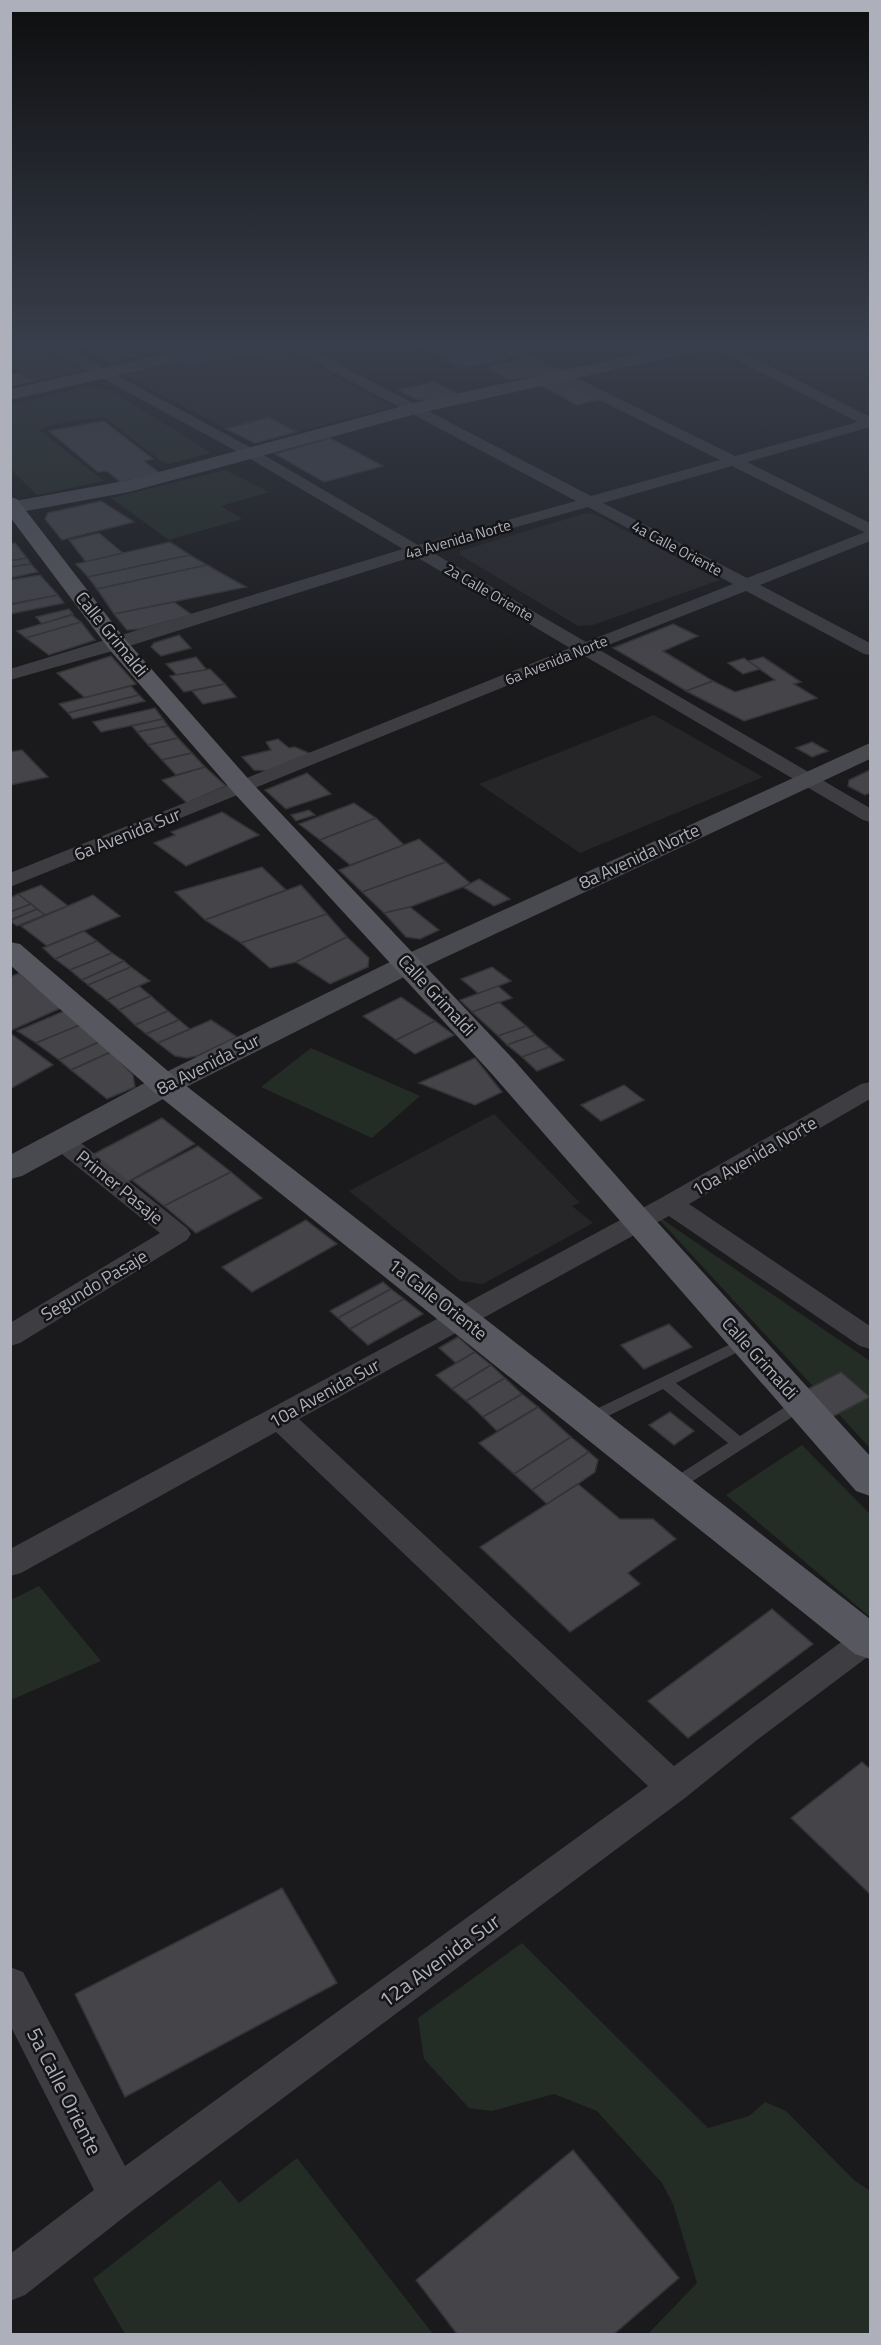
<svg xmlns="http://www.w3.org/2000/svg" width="881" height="2345" font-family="'Titillium Web',sans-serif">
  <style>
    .built { fill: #262629 }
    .green { fill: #242c26 }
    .building { fill: #444449; stroke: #343437; stroke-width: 1.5 }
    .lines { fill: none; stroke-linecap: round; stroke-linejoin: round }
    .lane { fill: #3d3d42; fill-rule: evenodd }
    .street { fill: #3d3d42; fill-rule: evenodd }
    .secondary { fill: #494a50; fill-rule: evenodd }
    .primary { fill: #57585f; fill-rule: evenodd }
    .labels { text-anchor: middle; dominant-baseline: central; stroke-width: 5; stroke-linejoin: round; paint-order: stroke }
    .far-street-label { font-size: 15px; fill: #adafba; stroke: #151517 }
    .street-label { font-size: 18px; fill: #adafba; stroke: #151517 }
    .near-street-label { font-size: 21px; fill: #adafba; stroke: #151517 }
  </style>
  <rect width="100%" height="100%" fill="#1a1a1c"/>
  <g class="built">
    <polygon points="250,345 276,345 393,407 255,443 123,375"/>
    <polygon points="42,347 85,370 36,382 11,366 11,354"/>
    <polygon points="592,513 720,580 593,625 578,626 460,555 460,551 583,514"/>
    <polygon points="654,715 763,777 580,853 479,784"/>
    <polygon points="494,1114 580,1203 572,1206 593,1223 483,1284 460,1281 349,1191"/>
  </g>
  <g class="green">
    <path d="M82,388L110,390L211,453L169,464L161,461L105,418C84,418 59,422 39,430L104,481L37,495L11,469V405Z"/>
    <polygon points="225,470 269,492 221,506 242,519 169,540 111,498"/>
    <polygon points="311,1048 420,1096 372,1138 261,1087"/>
    <polygon points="653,1213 870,1361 870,1448"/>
    <polygon points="802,1445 870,1514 870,1617 726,1495"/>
    <polygon points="39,1586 101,1661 11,1700 11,1600"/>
    <polygon points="522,1943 708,2128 749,2116 765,2102 786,2111 854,2180 870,2191 870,2334 648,2334 697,2283 673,2204 662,2183 597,2111 554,2094 492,2111 469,2108 424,2059 418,2018"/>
    <polygon points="297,2158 433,2334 125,2334 93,2279 220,2180 239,2203"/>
  </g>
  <g class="building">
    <polygon points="77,345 113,345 135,356 110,362"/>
    <polygon points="250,345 276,345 283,348 244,358 228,350"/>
    <polygon points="419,345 482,345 508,358 462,368"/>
    <polygon points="208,355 215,359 190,365 183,361"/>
    <polygon points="523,359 547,371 545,374 510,380 485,367"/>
    <polygon points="19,373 33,381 10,387 10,375"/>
    <polygon points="559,381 569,382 601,399 577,405 541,385"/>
    <polygon points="434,382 458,394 431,400 418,400 398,390"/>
    <polygon points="269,417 297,432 255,443 226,429"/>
    <polygon points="104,421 153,459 144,461 161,474 120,482 107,471 98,472 49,431"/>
    <polygon points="330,438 383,466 324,482 275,454"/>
    <polygon points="101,501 134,522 62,540 45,519 48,513"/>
    <polygon points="99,533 123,553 86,562 69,540"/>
    <polygon points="170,542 190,555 88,577 76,564"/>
    <polygon points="15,543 27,558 10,561 10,544"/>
    <polygon points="190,555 207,565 97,589 88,577"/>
    <polygon points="27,558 31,564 10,567 10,561"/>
    <polygon points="31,564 38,572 10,578 10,567"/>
    <polygon points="207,565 246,587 114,614 97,589"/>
    <polygon points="40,575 58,595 10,604 10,580"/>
    <polygon points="58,595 64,603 10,614 10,605"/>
    <polygon points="174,602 192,615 140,629 127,630 114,614"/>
    <polygon points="69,609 73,614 42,624 36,617"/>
    <polygon points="72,615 81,622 26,638 17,631"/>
    <polygon points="81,622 95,640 49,655 26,638"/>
    <polygon points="673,624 698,636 663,651 713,681 686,691 613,648"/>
    <polygon points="179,635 191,648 161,656 151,647 154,643"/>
    <polygon points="111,656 136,684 85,698 57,673"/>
    <polygon points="196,657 207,670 177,675 166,664"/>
    <polygon points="763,657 801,682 794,684 817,698 744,721 686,691 713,681 735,692 775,680 748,661"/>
    <polygon points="744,658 748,661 760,669 743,674 728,663"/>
    <polygon points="210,669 225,684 184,692 170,676"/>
    <polygon points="225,684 236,697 203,704 192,691"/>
    <polygon points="131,686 139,695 68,713 59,704"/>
    <polygon points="139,695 145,701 73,719 68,713"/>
    <polygon points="155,708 163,719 101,732 93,722"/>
    <polygon points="163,719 168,726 137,732 132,726"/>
    <polygon points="168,726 178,738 148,745 137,732"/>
    <polygon points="178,738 192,753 162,760 148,745"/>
    <polygon points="278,739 289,748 295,747 311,754 268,771 254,770 242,757 271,750 266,742"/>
    <polygon points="812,742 828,751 812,757 796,748"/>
    <polygon points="22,750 48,777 10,785 10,752"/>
    <polygon points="192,753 205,767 176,775 162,760"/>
    <polygon points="205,767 226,786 187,803 162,780"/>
    <polygon points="870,770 870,793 865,795 848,786 849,780"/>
    <polygon points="307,773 331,794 286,809 265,790"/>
    <polygon points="354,803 376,818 320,840 299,824"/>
    <polygon points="309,810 315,815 296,821 291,815"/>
    <polygon points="222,812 259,835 186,866 154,843 175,835 171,832"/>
    <polygon points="376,818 404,845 350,865 320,840"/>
    <polygon points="419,839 446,862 362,892 339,870"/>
    <polygon points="446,862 471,884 410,907 384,913 362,892"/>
    <polygon points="262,867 286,890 205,920 175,892"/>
    <polygon points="479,879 510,899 494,906 463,887"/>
    <polygon points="41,885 68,906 45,915 18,894"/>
    <polygon points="301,885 327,914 241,943 205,920"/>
    <polygon points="18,894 31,904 10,912 10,898"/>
    <polygon points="93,895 120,916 47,946 21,926"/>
    <polygon points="31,904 37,909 10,920 10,912"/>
    <polygon points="410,907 439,930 420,939 406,937 384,913"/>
    <polygon points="37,909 45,915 17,926 10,921"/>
    <polygon points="327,914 347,937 296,962 270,968 241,943"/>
    <polygon points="84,931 97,941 55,959 43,948"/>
    <polygon points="347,937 369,958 368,967 330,984 296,962"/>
    <polygon points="97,941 112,953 70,970 55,959"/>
    <polygon points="112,953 124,961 82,980 70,970"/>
    <polygon points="124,961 131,967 88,985 82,980"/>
    <polygon points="131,967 150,981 107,1000 88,985"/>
    <polygon points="492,967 511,981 479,994 461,979"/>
    <polygon points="19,973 61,1008 10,1031 10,977"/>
    <polygon points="139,986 151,996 119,1010 107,1000"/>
    <polygon points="498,986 512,998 472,1012 460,1000"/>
    <polygon points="151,996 168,1011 135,1025 119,1010"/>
    <polygon points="401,997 435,1021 396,1040 363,1016"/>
    <polygon points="499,1002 526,1026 498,1036 472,1012"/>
    <polygon points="64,1011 80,1025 36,1043 17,1031"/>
    <polygon points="168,1011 179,1020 146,1034 135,1025"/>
    <polygon points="179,1020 190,1029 158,1043 146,1034"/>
    <polygon points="211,1020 237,1037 197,1056 187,1058 175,1056 158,1043"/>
    <polygon points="435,1021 454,1035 415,1054 396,1040"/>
    <polygon points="80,1025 99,1042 59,1060 36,1043"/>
    <polygon points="526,1026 535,1035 507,1045 498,1036"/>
    <polygon points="10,1033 53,1065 10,1089"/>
    <polygon points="535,1035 549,1047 522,1057 507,1045"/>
    <polygon points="99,1042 111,1052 71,1070 59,1060"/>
    <polygon points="549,1047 564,1060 537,1071 522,1057"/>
    <polygon points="111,1052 133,1075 135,1087 107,1099 71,1070"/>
    <polygon points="475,1058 502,1092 475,1105 419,1083"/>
    <polygon points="624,1085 644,1100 601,1121 581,1105"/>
    <polygon points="162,1118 195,1144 124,1184 92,1155"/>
    <polygon points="198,1146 231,1172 164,1206 132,1180"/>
    <polygon points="231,1172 262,1198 196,1233 164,1206"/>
    <polygon points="306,1220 337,1244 252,1292 222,1267"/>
    <polygon points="383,1282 391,1289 338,1318 330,1311"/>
    <polygon points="391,1289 404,1299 350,1329 338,1318"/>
    <polygon points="404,1299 423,1314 368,1345 350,1329"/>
    <polygon points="669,1324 692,1347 644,1369 621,1345"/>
    <polygon points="458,1337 475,1352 456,1363 439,1348"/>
    <polygon points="475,1352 491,1365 452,1389 436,1375"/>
    <polygon points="491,1365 505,1378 466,1401 452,1389"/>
    <polygon points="841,1372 870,1397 830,1418 802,1392"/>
    <polygon points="505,1378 522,1394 483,1417 466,1401"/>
    <polygon points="522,1394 538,1407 497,1431 483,1417"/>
    <polygon points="538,1407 571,1437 514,1474 479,1443"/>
    <polygon points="670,1412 694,1431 674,1445 649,1425"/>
    <polygon points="571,1437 589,1452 532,1490 514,1474"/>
    <polygon points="589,1452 598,1460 595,1472 578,1484 547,1504 532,1490"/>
    <polygon points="578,1484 620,1519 653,1519 676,1539 628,1573 640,1584 570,1632 480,1547"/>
    <polygon points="772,1609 813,1644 688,1738 648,1701"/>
    <polygon points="862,1762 870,1769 870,1894 791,1818"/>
    <polygon points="282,1888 337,1983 125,2097 75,1994"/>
    <polygon points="573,2150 679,2278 614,2334 457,2334 416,2280"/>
  </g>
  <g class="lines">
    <polygon class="lane" points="745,1337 750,1338 752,1342 750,1346 676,1383 740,1436 796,1400 806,1400 809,1404 806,1408 679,1490 673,1492 667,1490 665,1486 667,1482 728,1443 663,1389 594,1423 584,1423 581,1419 584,1415"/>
    <g class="street">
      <path d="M46,345H61L257,451L418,545L576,501L288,348L287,345H302L591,496L720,460L495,348L494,345H510L735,456L858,422L713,348L712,345H728L870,417V427L747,462L870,523V541L760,585L870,643V655L864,654L746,591L598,649L870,808V822L863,820L583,655L10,887V873L570,648L415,556L123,648L10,680V669L403,549L247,457L47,348ZM732,466L864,532H865L747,578L603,503ZM588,507L733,584L586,642L430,551Z"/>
      <polygon points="870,1082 870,1099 689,1204 870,1326 870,1349 860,1346 669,1216 299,1419 674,1766 856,1631 870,1628 870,1655 757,1740 685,1798 133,2210 25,2295 10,2301 10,2254 94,2190 10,2025 10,1967 23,1972 125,2166 648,1786 276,1432 21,1573 10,1576 10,1549 661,1198 861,1084"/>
      <polygon points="62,1133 71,1135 187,1228 191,1234 187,1240 20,1343 10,1346 10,1323 160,1233 53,1147 49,1141 53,1135"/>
    </g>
    <g class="secondary">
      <polygon points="207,345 237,345 234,349 228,350 10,400 10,389"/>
      <polygon points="680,345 711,345 708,349 702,350 416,414 129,492 10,514 10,502 129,480 414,403"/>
      <polygon points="870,743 870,759 418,970 176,1092 22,1176 10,1179 10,1155 154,1078 398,958"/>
    </g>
    <g class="primary">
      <polygon points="10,497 17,499 125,639 252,783 513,1059 649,1213 870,1456 870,1496 856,1491 491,1073 234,793 109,649 10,517"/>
      <polygon points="10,942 20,944 176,1078 870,1619 870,1659 855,1654 154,1092 10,965"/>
    </g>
  </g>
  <linearGradient id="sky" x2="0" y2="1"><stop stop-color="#0e0e0f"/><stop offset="0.51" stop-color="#383e4b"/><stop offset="1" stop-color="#383e4b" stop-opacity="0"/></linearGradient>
  <rect width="881" height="673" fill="url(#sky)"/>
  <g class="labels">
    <g class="far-street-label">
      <text transform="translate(458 539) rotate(-16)">4a Avenida Norte</text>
      <text transform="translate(677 548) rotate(28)">4a Calle Oriente</text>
      <text transform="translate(489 592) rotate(30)">2a Calle Oriente</text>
      <text transform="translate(556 660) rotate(-22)">6a Avenida Norte</text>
    </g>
    <g class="street-label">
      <text transform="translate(112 634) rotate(51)">Calle Grimaldi</text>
      <text transform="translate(127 834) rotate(-22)">6a Avenida Sur</text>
      <text transform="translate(639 856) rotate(-25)">8a Avenida Norte</text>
      <text transform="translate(437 995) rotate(47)">Calle Grimaldi</text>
      <text transform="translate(208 1064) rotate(-27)">8a Avenida Sur</text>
      <text transform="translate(754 1156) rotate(-30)">10a Avenida Norte</text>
      <text transform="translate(120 1187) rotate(39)">Primer Pasaje</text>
      <text transform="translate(94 1285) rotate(-31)">Segundo Pasaje</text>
      <text transform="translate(438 1299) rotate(38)">1a Calle Oriente</text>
      <text transform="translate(760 1358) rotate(48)">Calle Grimaldi</text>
      <text transform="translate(324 1393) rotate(-29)">10a Avenida Sur</text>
    </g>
    <g class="near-street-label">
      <text transform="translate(439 1960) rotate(-36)">12a Avenida Sur</text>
      <text transform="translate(65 2091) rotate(63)">5a Calle Oriente</text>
    </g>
  </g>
  <rect width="881" height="2345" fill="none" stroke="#adafba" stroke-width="24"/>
</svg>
